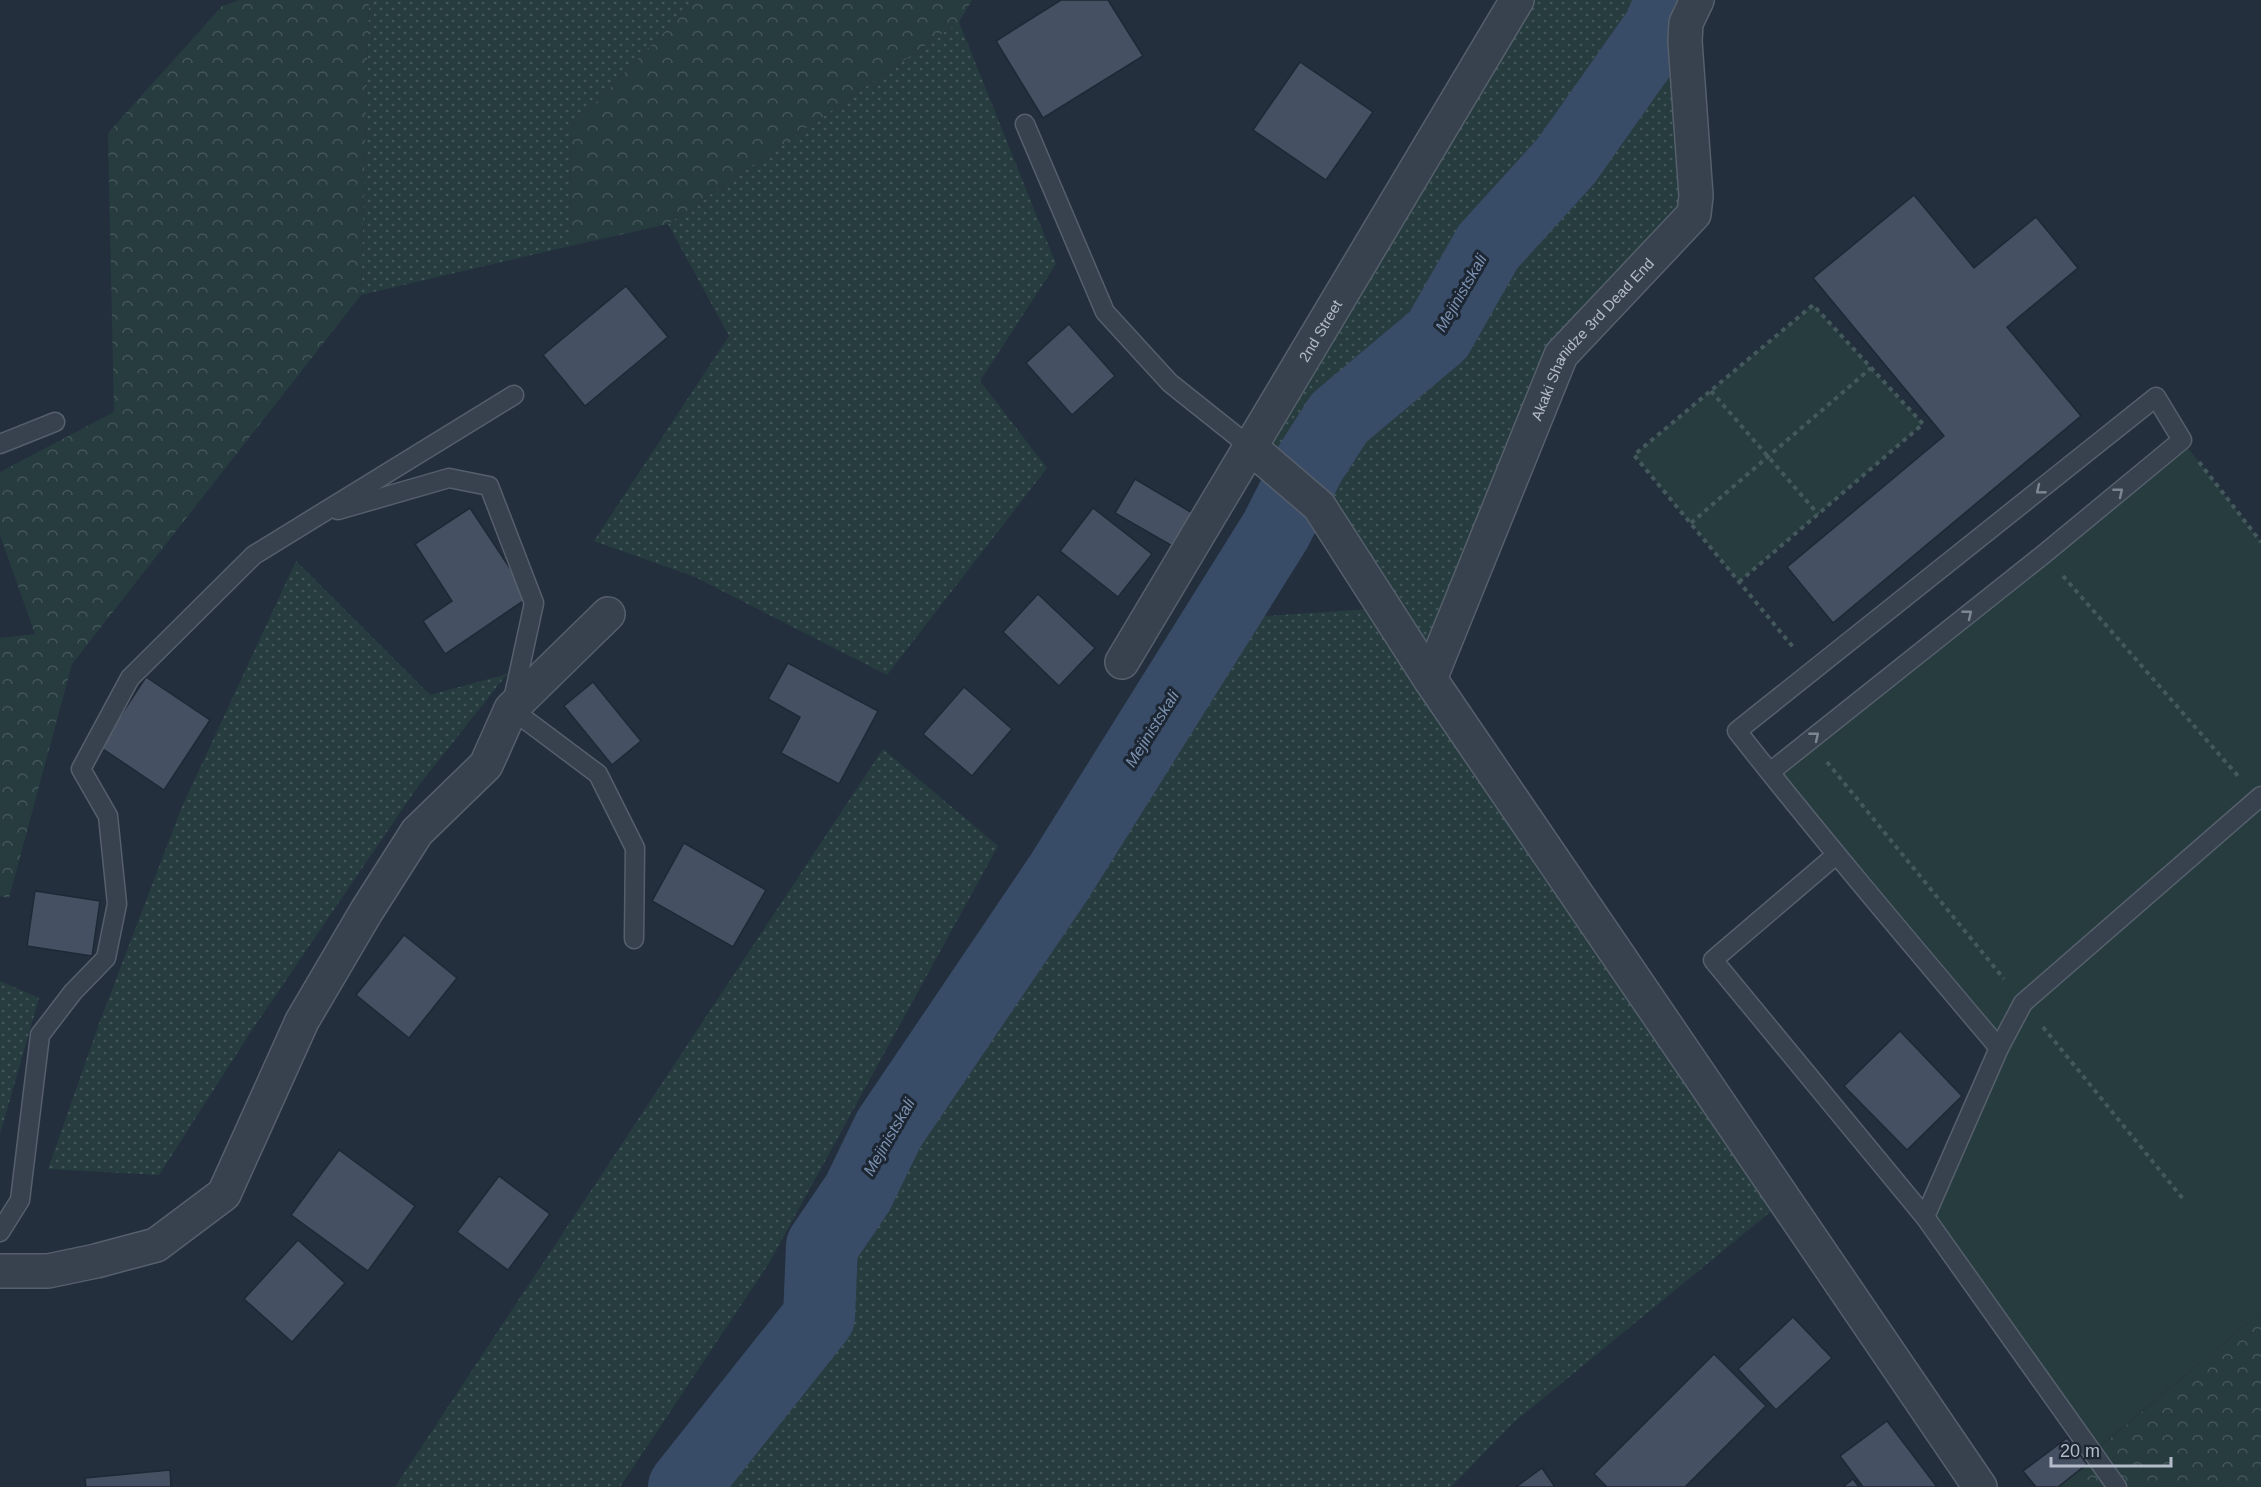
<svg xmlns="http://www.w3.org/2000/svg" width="2261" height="1487" font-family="Arial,sans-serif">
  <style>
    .grass { fill: url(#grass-dots) }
    .forest { fill: url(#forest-crowns) }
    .park { fill: #263c3f }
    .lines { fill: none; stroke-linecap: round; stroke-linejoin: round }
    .river { stroke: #394c67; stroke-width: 72 }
    .building { fill: #455162; stroke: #1f2835; stroke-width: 1.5 }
    .lane-casing { stroke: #565f6c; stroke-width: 21 }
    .street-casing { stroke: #565f6c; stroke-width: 36 }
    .path { stroke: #44595c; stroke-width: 4; stroke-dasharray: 4.5 4.5; stroke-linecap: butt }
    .lane { stroke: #38414e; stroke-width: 18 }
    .street { stroke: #38414e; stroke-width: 33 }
    .oneway { stroke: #7c8592 }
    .labels { text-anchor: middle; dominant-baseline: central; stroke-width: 6; stroke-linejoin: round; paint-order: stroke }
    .street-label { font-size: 15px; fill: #b4bcc9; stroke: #1d2633 }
    .water-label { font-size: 16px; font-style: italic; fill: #7c92b1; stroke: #1d2633 }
  </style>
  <defs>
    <pattern id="grass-dots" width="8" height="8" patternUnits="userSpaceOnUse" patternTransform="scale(1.5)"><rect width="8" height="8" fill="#263c3f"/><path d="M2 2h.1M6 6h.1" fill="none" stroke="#435659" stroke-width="1.8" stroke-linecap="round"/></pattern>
    <pattern id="forest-crowns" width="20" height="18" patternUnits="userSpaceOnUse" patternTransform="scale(1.5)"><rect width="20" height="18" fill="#263c3f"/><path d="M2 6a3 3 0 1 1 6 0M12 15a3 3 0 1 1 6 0" fill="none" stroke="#435659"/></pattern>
  </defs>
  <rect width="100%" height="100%" fill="#242f3e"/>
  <g class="grass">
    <polygon points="369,0 695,0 571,128 570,246 361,295"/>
    <polygon points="1517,0 1697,0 1696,196 1561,355 1430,679 1785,1200 1513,1423 1451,1487 684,1487 819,1317 822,1246 858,1193 889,1129 1060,876 1221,619 1384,608 1249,446"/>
    <polygon points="959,22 1056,264 980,381 1047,468 887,675 695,577 594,541 729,336 668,224"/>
    <polygon points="296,561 430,695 507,674 416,789 250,1033 159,1175 48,1169 99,1024 181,809"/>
    <polygon points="883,749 998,846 769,1263 620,1487 395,1487"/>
    <polygon points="0,981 39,998 0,1134"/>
  </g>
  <g class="forest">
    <polygon points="239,0 369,0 361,295 72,664 9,898 0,896 0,638 35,634 0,535 0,472 114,412 108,133 222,6"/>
    <polygon points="695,0 972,0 959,22 668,224 570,246 571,128"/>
    <polygon points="2261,1312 2261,1487 2052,1487"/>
  </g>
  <g class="park">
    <polygon points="1813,305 1923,424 1739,582 1634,455"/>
    <polygon points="2182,440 2261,542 2261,1312 2093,1452 1925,1217 1999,1048 1770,772"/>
  </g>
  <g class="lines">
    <polyline class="river" points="684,1487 819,1317 822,1246 858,1193 889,1129 1060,876 1276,530 1309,465 1339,418 1438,335 1488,247 1566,161 1659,29 1671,0"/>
  </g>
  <g class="building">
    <polygon points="1061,0 1108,0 1143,56 1043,118 996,41"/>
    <polygon points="1300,62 1373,112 1326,180 1253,130"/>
    <polygon points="1914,195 1974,268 2036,217 2078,268 2007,327 2081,416 1833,623 1787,567 1944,436 1813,278"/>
    <polygon points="626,286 668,337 585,406 543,355"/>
    <polygon points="1069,324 1115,376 1072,415 1026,363"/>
    <polygon points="1135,479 1194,514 1174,547 1115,513"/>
    <polygon points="470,508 529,597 445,654 423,621 452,601 415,544"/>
    <polygon points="1093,508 1152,554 1118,597 1060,551"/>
    <polygon points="1038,594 1095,648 1059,686 1003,632"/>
    <polygon points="788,663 878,711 839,784 781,753 800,717 768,699"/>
    <polygon points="146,677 210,720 164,790 100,747"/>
    <polygon points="593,682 641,741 612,765 564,706"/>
    <polygon points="964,687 1012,729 972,776 923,734"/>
    <polygon points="684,843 766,890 733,947 652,901"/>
    <polygon points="35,891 100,901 92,956 27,946"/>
    <polygon points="404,935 457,978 409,1038 356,995"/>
    <polygon points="1900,1031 1962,1096 1907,1150 1844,1086"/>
    <polygon points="339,1150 415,1206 368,1271 291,1215"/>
    <polygon points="499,1176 550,1214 508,1270 457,1232"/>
    <polygon points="298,1240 345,1283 292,1342 244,1299"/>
    <polygon points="1793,1317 1832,1358 1776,1410 1738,1369"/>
    <polygon points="1714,1354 1766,1406 1685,1487 1607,1487 1594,1474"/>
    <polygon points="1887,1421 1937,1487 1863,1487 1840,1456"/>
    <polygon points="2067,1438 2087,1464 2058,1487 2036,1487 2023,1471"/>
    <polygon points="1542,1468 1555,1487 1516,1487"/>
    <polygon points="170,1470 171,1487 86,1487 85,1478"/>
    <polygon points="1853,1479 1859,1487 1843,1487"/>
  </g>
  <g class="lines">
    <defs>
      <g id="lane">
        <polyline points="1025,124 1105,312 1170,383 1249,446"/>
        <polyline points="0,444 55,422"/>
        <polyline points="338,510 449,478 489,486 534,603 511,709 598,774 635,848 634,939"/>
        <path d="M1770,772L2044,554L2182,440L2156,397L1737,731C1822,839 1911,944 1999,1048"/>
        <polyline points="1836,855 1713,960 1925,1217"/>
        <polyline points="0,1232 20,1200 40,1035 73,992 106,958 117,904 108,816 81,769 130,678 254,555 514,395"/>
        <polyline points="2117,1487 1925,1217 1999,1048 2023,1003 2261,796"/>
      </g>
      <g id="street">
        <polyline points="1249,446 1319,506 1430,679 1980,1487"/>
        <path id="s1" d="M1122,662L1517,0"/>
        <path id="s2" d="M1430,679L1561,355L1694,214L1696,196L1685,41L1686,23L1697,0"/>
        <polyline points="0,1271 48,1271 96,1261 156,1245 224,1194 302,1021 366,912 417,832 486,765 511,709 608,614"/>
      </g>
    </defs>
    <use href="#lane" class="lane-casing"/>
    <use href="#street" class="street-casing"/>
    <g class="path">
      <polyline points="1711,391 1818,514"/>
      <polyline points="2199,462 2261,542"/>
      <polyline points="1691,523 1871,368"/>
      <polyline points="2063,576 2238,776"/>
      <path d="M1739,582L1923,424L1813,305L1634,455C1687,519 1740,583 1793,647"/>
      <polyline points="1827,762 2004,979"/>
      <polyline points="2043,1027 2184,1200"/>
    </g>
    <use href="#lane" class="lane"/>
    <use href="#street" class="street"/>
  </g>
  <defs><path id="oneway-chevron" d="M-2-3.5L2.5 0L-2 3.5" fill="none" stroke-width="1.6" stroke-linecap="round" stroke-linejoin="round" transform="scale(1.5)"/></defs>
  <g class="oneway">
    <use href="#oneway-chevron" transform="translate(2040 490) rotate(141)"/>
    <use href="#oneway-chevron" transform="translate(2119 492) rotate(-39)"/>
    <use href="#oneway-chevron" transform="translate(1968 614) rotate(-39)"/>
    <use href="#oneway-chevron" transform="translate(1815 736) rotate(-39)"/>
  </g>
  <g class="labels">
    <g class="street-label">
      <text stroke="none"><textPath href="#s1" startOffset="386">2nd Street</textPath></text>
      <text stroke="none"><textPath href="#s2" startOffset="380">Akaki Shanidze 3rd Dead End</textPath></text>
    </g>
    <g class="water-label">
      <text transform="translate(1461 293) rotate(-60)">Mejinistskali</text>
      <text transform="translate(1152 729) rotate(-58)">Mejinistskali</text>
      <text transform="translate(889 1137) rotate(-60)">Mejinistskali</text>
    </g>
  </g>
  <path d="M2051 1457v9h120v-9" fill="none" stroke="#b4bcc9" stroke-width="3"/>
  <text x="2060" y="1457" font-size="18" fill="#b4bcc9" stroke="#1d2633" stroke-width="4.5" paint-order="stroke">20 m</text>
</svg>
